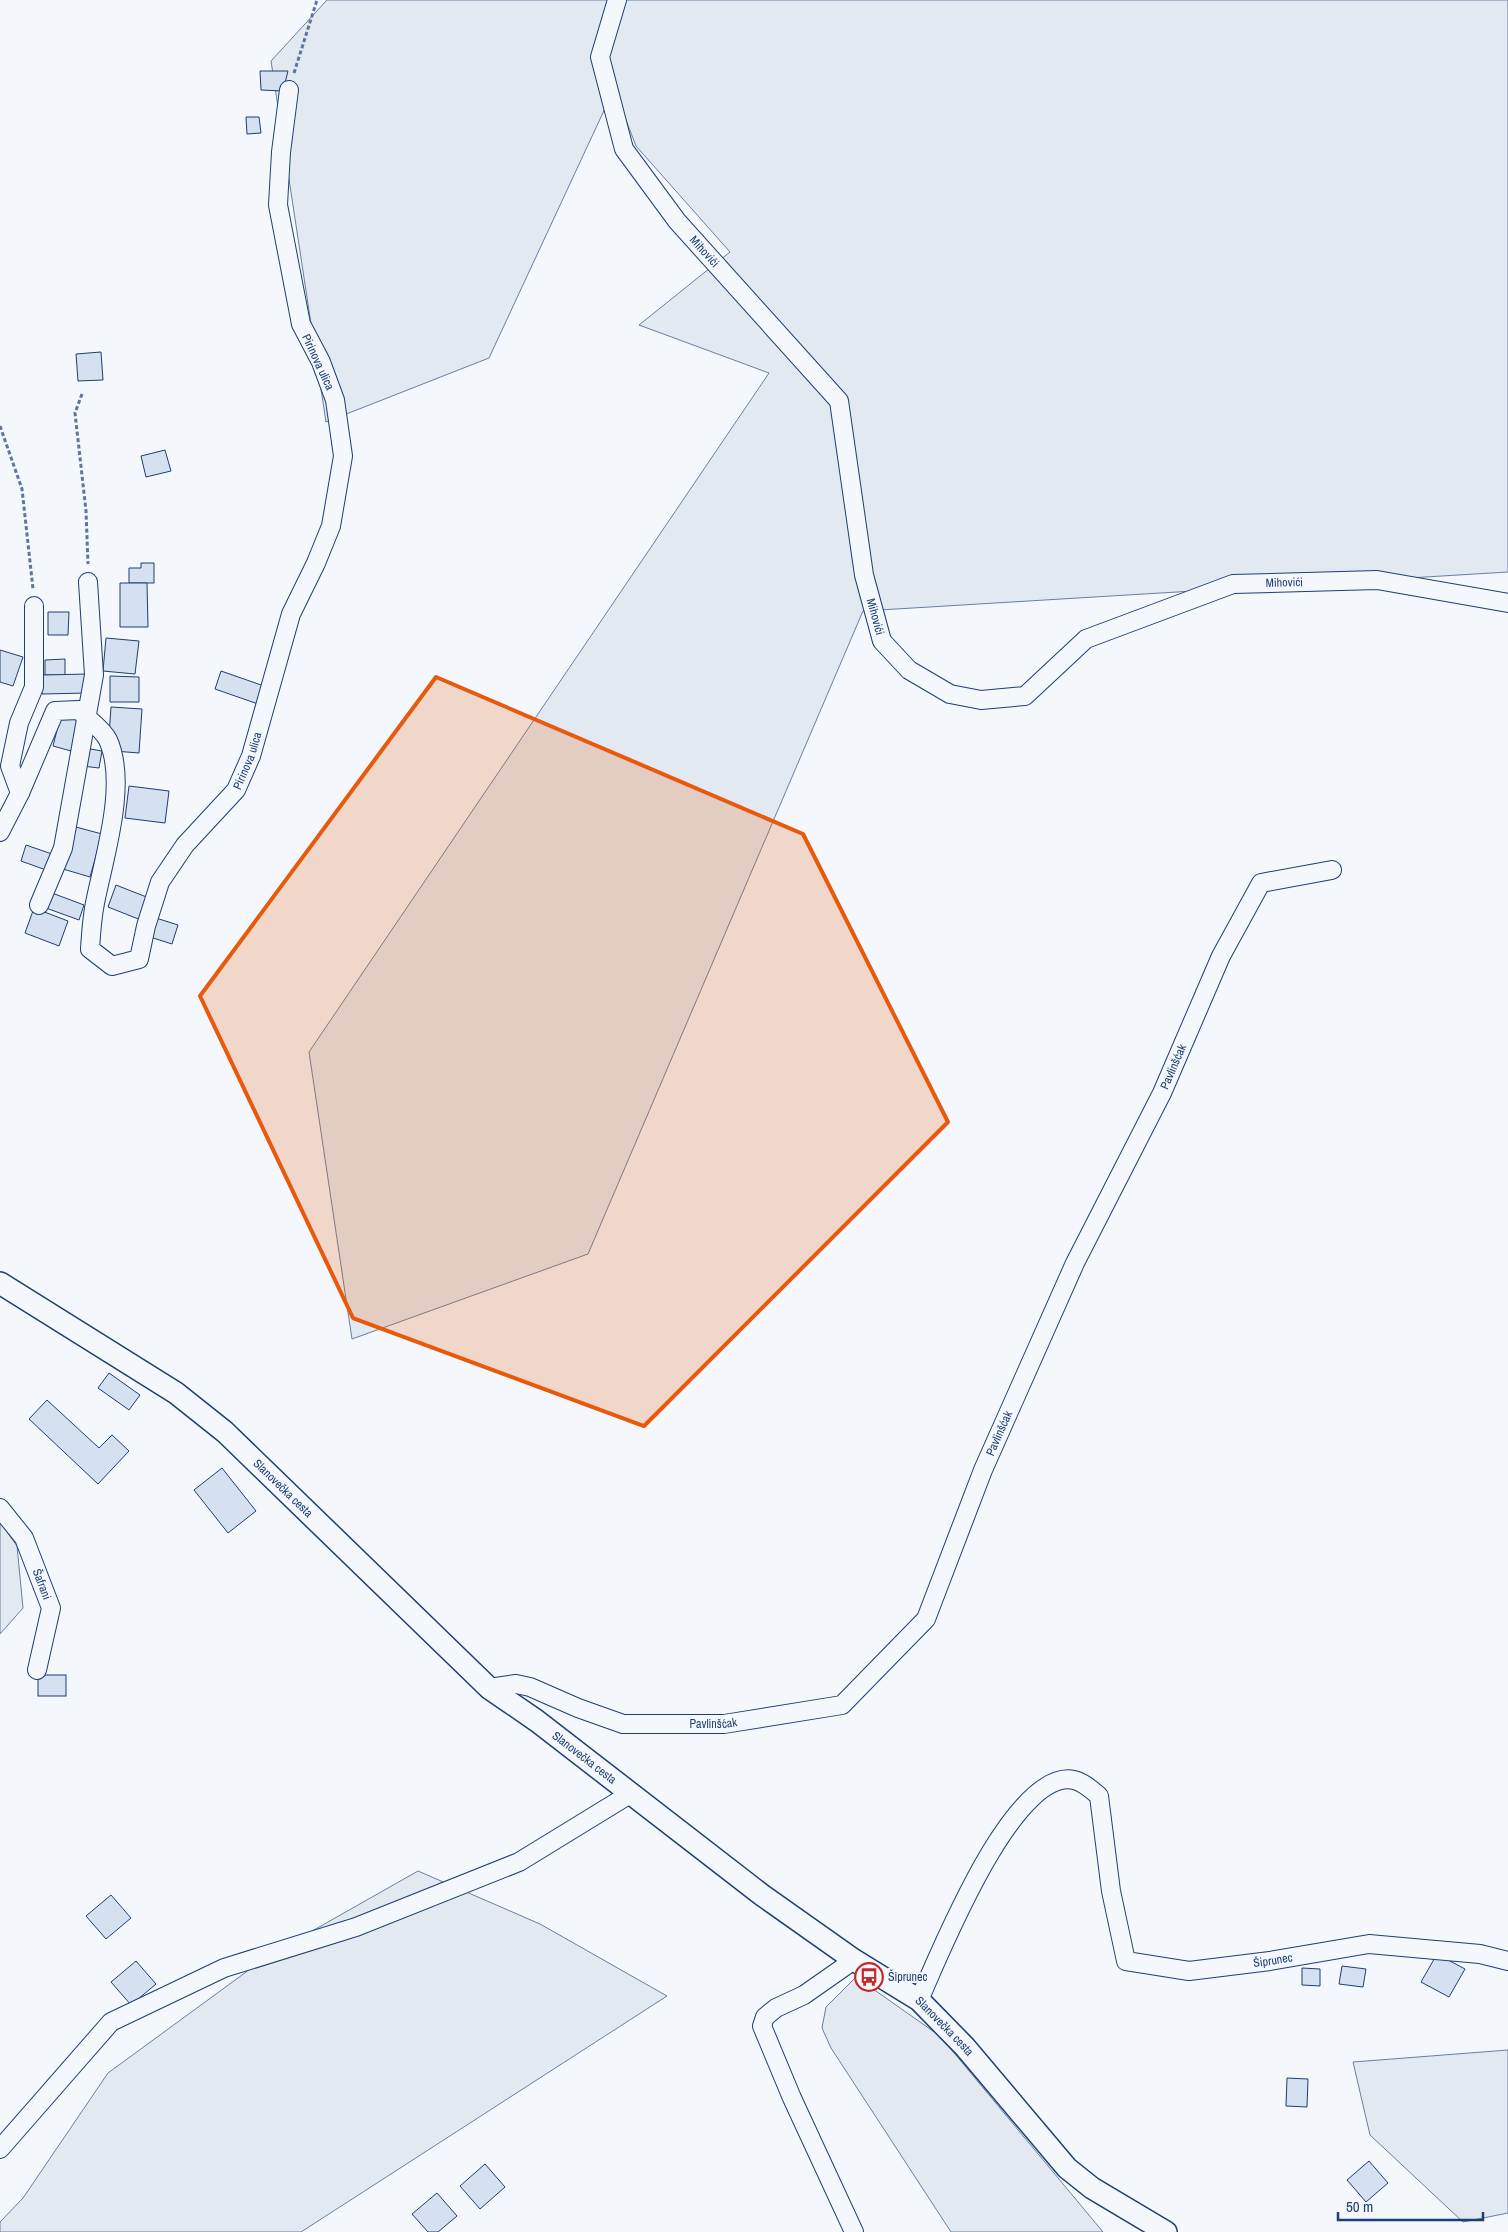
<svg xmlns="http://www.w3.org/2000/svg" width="1508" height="2232" font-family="'Archivo Narrow',sans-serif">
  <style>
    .green { fill: #e3e9f0; stroke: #687fa3 }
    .building { fill: #d5e0f0; stroke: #1d3f73 }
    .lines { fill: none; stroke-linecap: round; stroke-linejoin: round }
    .minor-casing { stroke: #1d3f73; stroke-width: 20 }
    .tertiary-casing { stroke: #1d3f73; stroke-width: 24 }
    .path { stroke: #5e769c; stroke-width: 3; stroke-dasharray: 4 2.5; stroke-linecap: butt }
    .minor { stroke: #f4f7fb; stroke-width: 18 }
    .tertiary { stroke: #f4f7fb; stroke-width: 21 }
    .marked { fill: #e8590c; fill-opacity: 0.2; stroke: #e8590c; stroke-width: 4; stroke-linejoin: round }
    .labels { text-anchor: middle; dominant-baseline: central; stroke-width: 4; stroke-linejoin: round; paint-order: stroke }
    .street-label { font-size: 12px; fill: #1d3f73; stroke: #f4f7fb }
    .poi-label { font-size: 12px; fill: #1d3f73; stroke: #f4f7fb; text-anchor: start }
  </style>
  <rect width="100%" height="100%" fill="#f4f7fb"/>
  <g class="green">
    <polygon points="327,0 1508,0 1508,572 863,611 588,1254 352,1339 309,1052 769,373 639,325 730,252 636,146 614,89 489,358 326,422 271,61"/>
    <polygon points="0,1522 17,1546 23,1608 0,1634"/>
    <polygon points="418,1871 540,1924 667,1996 301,2232 0,2232 0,2222 23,2198 108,2073 268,1956"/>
    <polygon points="856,1977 940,2036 1103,2232 951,2232 831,2048 822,2028 826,2007"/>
    <polygon points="1508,2050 1508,2213 1463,2222 1370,2135 1353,2062"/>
  </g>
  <g class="building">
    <polygon points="260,71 288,71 283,91 261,90"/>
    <polygon points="246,117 259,117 261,133 247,134"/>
    <polygon points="101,352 103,380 78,381 76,354"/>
    <polygon points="165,450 171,471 146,477 141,456"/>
    <polygon points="141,563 154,563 154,583 129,583 129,568 141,568"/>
    <polygon points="120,583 147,583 148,627 120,627"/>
    <polygon points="48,612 69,612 68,635 48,635"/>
    <polygon points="106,638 139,641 135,674 103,671"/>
    <polygon points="0,650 23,657 13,686 0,682"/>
    <polygon points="65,659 65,675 45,675 45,660"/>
    <polygon points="221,671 264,686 258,704 215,689"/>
    <polygon points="88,674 88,693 42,694 42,675"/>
    <polygon points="110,676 139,677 139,702 110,702"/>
    <polygon points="111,707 142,709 139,753 114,751 109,736"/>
    <polygon points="61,714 79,719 71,751 53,746"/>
    <polygon points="85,748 102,751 99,768 82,766"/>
    <polygon points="129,786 169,791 165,823 125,818"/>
    <polygon points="76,827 102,834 90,877 63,869"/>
    <polygon points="26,845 52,854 46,870 21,861"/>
    <polygon points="116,885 149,898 141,920 108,907"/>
    <polygon points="52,893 84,905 79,920 46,908"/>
    <polygon points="34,908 68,921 59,946 25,933"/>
    <polygon points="156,918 178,925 172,944 150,937"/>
    <polygon points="109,1373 140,1395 129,1410 98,1388"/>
    <polygon points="47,1400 99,1448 112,1435 129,1451 98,1484 29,1419"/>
    <polygon points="222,1468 256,1511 228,1533 194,1490"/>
    <rect x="38" y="1675" width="28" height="21"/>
    <polygon points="111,1895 131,1918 106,1939 86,1916"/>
    <polygon points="1437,1954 1465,1969 1449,1997 1421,1982"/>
    <polygon points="136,1961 156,1984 131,2005 111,1982"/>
    <polygon points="1342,1966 1366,1969 1363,1987 1339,1984"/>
    <polygon points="1302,1968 1320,1969 1320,1986 1302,1985"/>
    <polygon points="1287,2078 1308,2079 1307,2107 1286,2106"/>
    <polygon points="1369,2161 1388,2183 1366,2202 1347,2180"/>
    <polygon points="485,2164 505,2187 480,2209 460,2186"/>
    <polygon points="437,2193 457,2216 438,2232 428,2232 412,2214"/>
  </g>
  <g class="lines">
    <defs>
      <g id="minor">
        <path id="s1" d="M617,0L600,57L624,149L677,221L839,401L864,575L882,641L909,670L950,694L981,700L1025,696L1086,639L1233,584L1377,580L1508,603"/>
        <polyline points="20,793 10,766 19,723 34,687 34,606"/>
        <path id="s2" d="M0,832L20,793L55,711L79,710C87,719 103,729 108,740C128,784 104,857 95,903C92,918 91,933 90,949L112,966L139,959L146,926L160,882L185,845L236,790L251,756L291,614L316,563L331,526L343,456L335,400L321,362L301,324L278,205L281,152L289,90"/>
        <polyline points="39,905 63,848 94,675 88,582"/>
        <path id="s3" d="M0,1508L24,1538L51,1608L37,1670"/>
        <path id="s4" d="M489,1688L516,1684L530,1687L578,1708L623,1724H724L842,1705L926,1619L983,1470L1075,1263L1162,1093L1221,956L1261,883L1332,870"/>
        <polyline points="854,1960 804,1995 776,2008 765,2017 762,2026 792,2098 854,2232"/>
        <path id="s5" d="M919,2000C939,1956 1013,1767 1074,1780C1083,1782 1092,1790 1099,1796L1111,1891L1126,1961L1189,1971L1270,1961L1369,1944L1480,1954L1508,1961"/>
        <polyline points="0,2149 111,2022 224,1968 356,1927 519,1862 630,1794"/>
      </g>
      <g id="tertiary">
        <path id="s6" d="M0,1283L176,1393L225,1432L489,1688L537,1721L762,1895L854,1960L919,2000L965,2047L1067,2168L1092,2188L1166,2232"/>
      </g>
    </defs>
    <use href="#minor" class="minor-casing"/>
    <use href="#tertiary" class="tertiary-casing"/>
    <g class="path">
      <polyline points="294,73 317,0"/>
      <polyline points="82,394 75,413 86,511 88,564"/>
      <polyline points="0,426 22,489 33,589"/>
    </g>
    <use href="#minor" class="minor"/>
    <use href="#tertiary" class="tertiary"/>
  </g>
  <path class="marked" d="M436,677L803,834L948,1122L644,1426L353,1318L200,996Z"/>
  <defs>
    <symbol id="bus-ring" viewBox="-11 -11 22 22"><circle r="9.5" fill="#f4f7fb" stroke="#c62828" stroke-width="1.5"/><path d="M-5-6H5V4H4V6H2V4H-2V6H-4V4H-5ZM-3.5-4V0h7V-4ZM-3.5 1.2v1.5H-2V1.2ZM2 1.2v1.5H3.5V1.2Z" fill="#c62828"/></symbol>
  </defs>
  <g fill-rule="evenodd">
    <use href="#bus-ring" x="853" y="1961" width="32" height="32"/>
  </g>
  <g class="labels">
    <g class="street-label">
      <text stroke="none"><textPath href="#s1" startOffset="285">Mihovići</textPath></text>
      <text transform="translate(318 362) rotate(65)">Pirinova ulica</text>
      <text stroke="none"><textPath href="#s1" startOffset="1185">Mihovići</textPath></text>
      <text stroke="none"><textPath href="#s1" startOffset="705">Mihovići</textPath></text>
      <text stroke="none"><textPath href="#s2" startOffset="698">Pirinova ulica</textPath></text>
      <text stroke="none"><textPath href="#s4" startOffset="1088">Pavlinšćak</textPath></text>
      <text stroke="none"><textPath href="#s4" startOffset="682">Pavlinšćak</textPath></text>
      <text stroke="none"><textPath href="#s6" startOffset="351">Slanovečka cesta</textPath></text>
      <text stroke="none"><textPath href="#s3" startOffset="88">Šafrani</textPath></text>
      <text stroke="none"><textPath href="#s4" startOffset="232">Pavlinšćak</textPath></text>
      <text stroke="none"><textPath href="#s6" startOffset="756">Slanovečka cesta</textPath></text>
      <text stroke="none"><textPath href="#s5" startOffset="626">Šiprunec</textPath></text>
      <text stroke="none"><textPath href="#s6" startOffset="1206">Slanovečka cesta</textPath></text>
    </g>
    <g class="poi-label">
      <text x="888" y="1977">Šiprunec</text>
    </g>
  </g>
  <path d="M1338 2212v8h145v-8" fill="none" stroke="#1d3f73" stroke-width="2.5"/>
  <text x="1346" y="2212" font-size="15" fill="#1d3f73" stroke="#f4f7fb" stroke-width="4" paint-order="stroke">50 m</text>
</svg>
